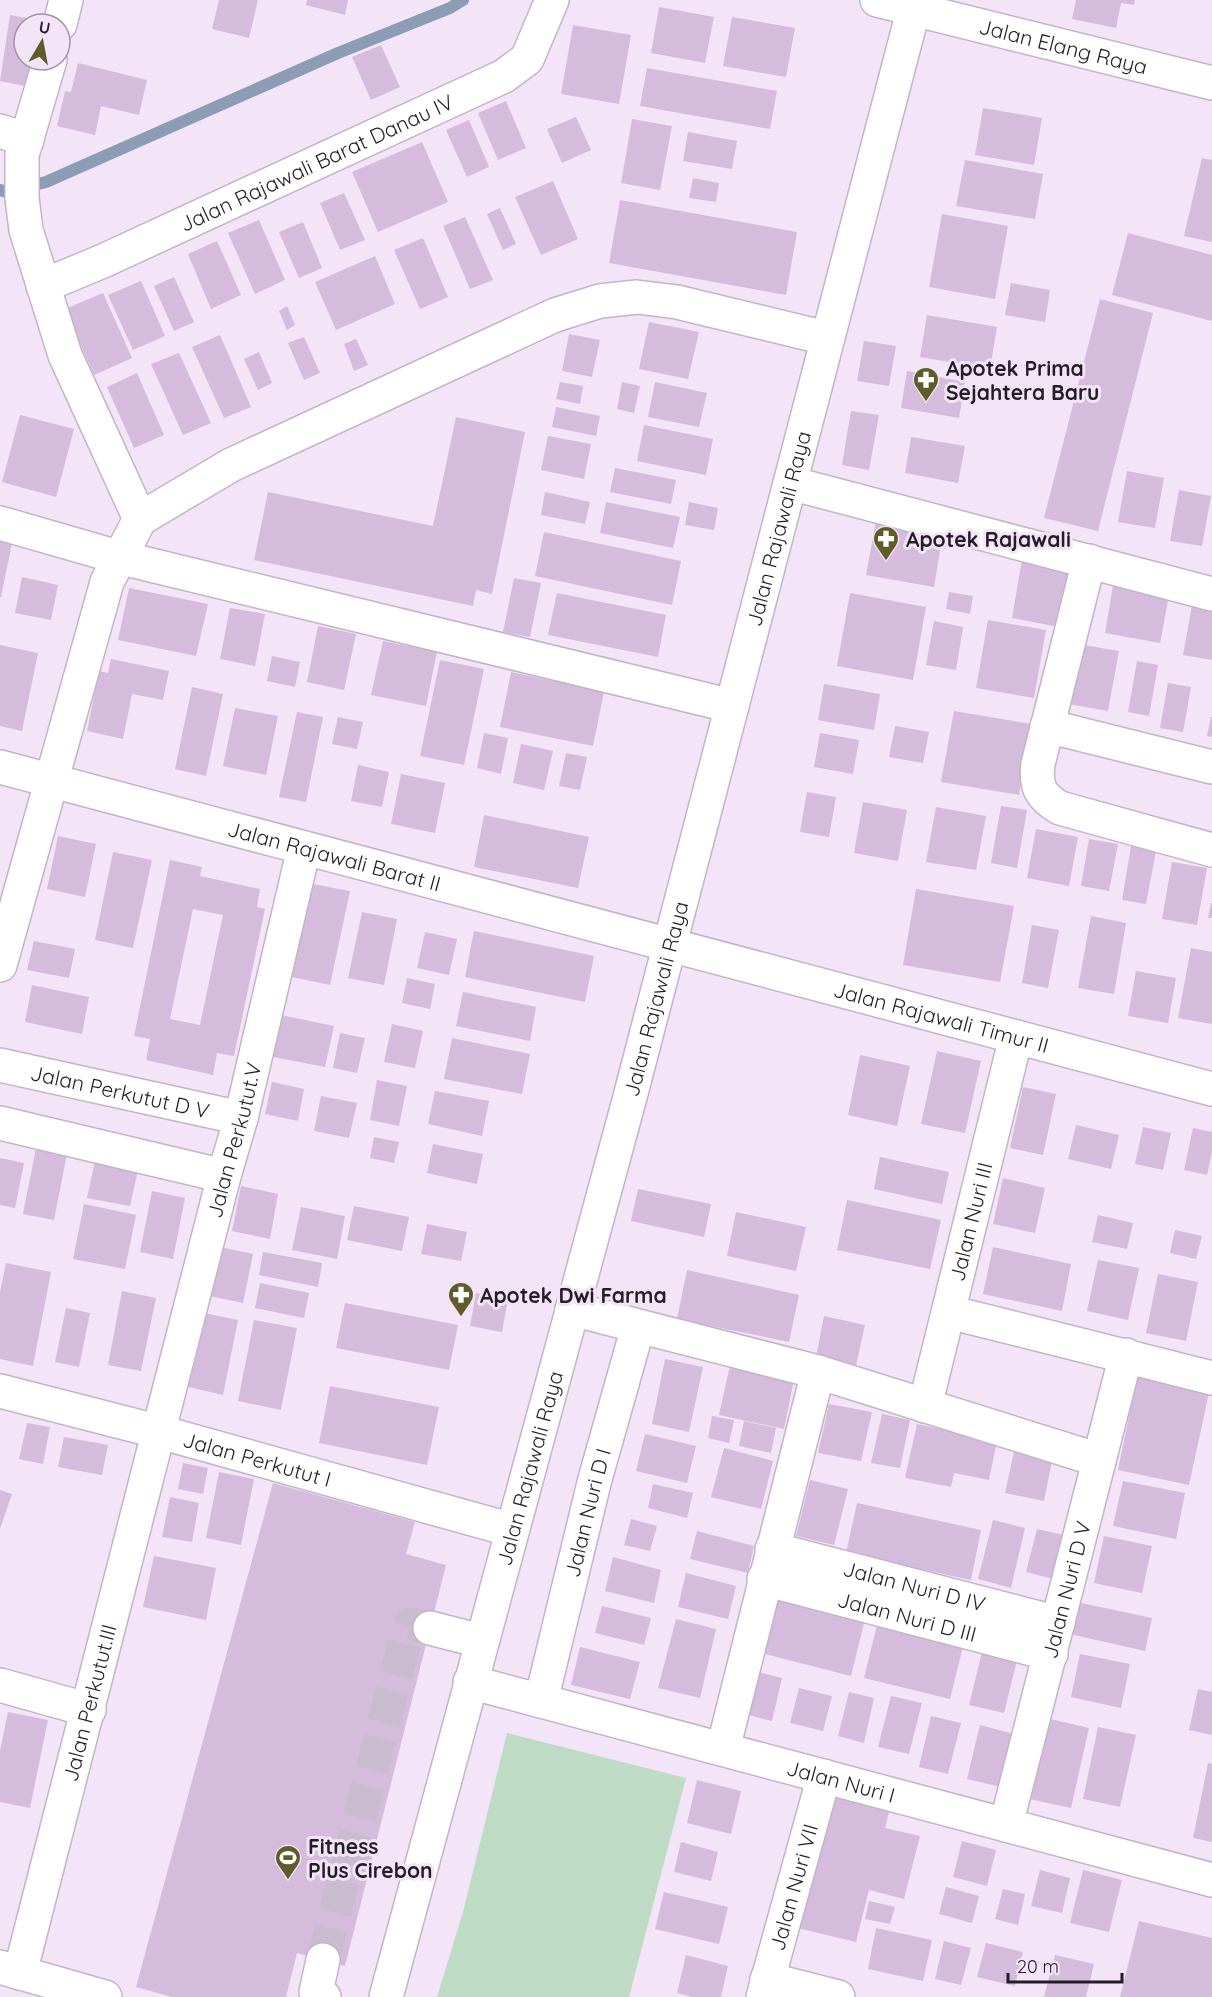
<svg xmlns="http://www.w3.org/2000/svg" width="1212" height="1997" font-family="Quicksand,sans-serif">
  <style>
    .green { fill: #bedbc6 }
    .lines { fill: none; stroke-linecap: round; stroke-linejoin: round }
    .stream { stroke: #8c9cb5; stroke-width: 12 }
    .building { fill: #d5bcdd; fill-rule: evenodd }
    .minor-tunnel { stroke: #c9bcce; stroke-width: 33; stroke-dasharray: 33 16; stroke-linecap: butt }
    .minor-casing { stroke: #c3b4c8; stroke-width: 36 }
    .minor { stroke: #fff; stroke-width: 33 }
    .labels { text-anchor: middle; dominant-baseline: central; stroke-width: 6; stroke-linejoin: round; paint-order: stroke }
    .street-label { font-size: 21px; fill: #231e25; stroke: #f3e4f8 }
    .poi-label { font-size: 21px; font-weight: bold; fill: #231e25; stroke: #f3e4f8; text-anchor: start }
  </style>
  <rect width="100%" height="100%" fill="#f3e4f8"/>
  <polygon class="green" points="507,1733 686,1778 629,1997 437,1997 463,1912"/>
  <g class="lines">
    <polyline class="stream" points="0,190 6,192 46,182 338,53 450,8 463,0"/>
  </g>
  <g class="building">
    <polygon points="219,0 258,0 249,38 212,29"/>
    <polygon points="307,0 348,0 345,15 306,5"/>
    <polygon points="1076,0 1135,0 1134,5 1121,3 1116,28 1072,19"/>
    <polygon points="659,7 714,17 705,63 651,53"/>
    <polygon points="10,15 43,21 42,24 24,24 24,60 35,60 30,87 0,81"/>
    <polygon points="732,17 795,28 786,77 723,66"/>
    <polygon points="573,25 631,35 619,104 561,94"/>
    <polygon points="381,45 400,87 371,100 352,57"/>
    <polygon points="78,63 147,80 139,115 101,106 95,135 57,126 65,91 71,92"/>
    <polygon points="647,68 777,91 770,129 640,106"/>
    <polygon points="506,101 526,148 498,160 478,113"/>
    <polygon points="983,108 1042,118 1034,165 975,155"/>
    <polygon points="576,117 591,150 562,163 547,129"/>
    <polygon points="632,119 672,126 660,190 621,183"/>
    <polygon points="469,120 489,167 467,177 446,130"/>
    <polygon points="688,132 737,141 732,169 683,161"/>
    <polygon points="422,142 448,202 378,232 352,172"/>
    <polygon points="1202,158 1212,160 1212,242 1184,236"/>
    <polygon points="965,160 1043,174 1035,219 956,206"/>
    <polygon points="693,178 719,183 716,202 689,198"/>
    <polygon points="553,181 578,239 541,255 515,197"/>
    <polygon points="344,193 365,240 340,250 320,203"/>
    <polygon points="620,200 797,232 786,295 609,263"/>
    <polygon points="500,208 516,244 503,250 487,214"/>
    <polygon points="942,214 1008,226 995,299 929,287"/>
    <polygon points="465,217 493,280 470,289 443,226"/>
    <polygon points="259,220 285,280 255,294 228,233"/>
    <polygon points="303,222 322,268 299,278 279,232"/>
    <polygon points="1128,233 1212,255 1212,321 1112,295"/>
    <polygon points="423,238 448,297 420,309 394,250"/>
    <polygon points="217,241 241,295 211,309 188,254"/>
    <polygon points="375,256 395,304 336,330 315,282"/>
    <polygon points="174,277 194,322 174,331 154,286"/>
    <polygon points="141,281 165,336 133,350 108,295"/>
    <polygon points="1011,283 1050,290 1045,322 1005,315"/>
    <polygon points="103,293 132,358 94,375 65,309"/>
    <polygon points="1100,299 1153,313 1098,531 1044,518"/>
    <polygon points="287,306 295,325 287,330 279,311"/>
    <polygon points="927,315 997,327 990,369 920,357"/>
    <polygon points="649,322 699,332 688,379 639,369"/>
    <polygon points="569,334 600,340 592,377 562,371"/>
    <polygon points="220,335 251,407 224,418 192,347"/>
    <polygon points="304,337 320,373 304,380 288,343"/>
    <polygon points="356,339 368,365 354,371 344,344"/>
    <polygon points="864,341 896,346 889,386 857,381"/>
    <polygon points="259,352 272,383 258,390 244,359"/>
    <polygon points="179,353 211,423 183,435 151,364"/>
    <polygon points="907,371 965,382 959,418 901,408"/>
    <polygon points="137,373 164,435 134,448 107,387"/>
    <polygon points="560,382 583,386 580,404 556,399"/>
    <polygon points="622,382 640,386 634,413 617,409"/>
    <polygon points="655,382 707,393 699,427 648,417"/>
    <polygon points="556,407 600,416 596,436 552,427"/>
    <polygon points="851,411 879,415 869,470 842,465"/>
    <polygon points="20,415 74,429 56,497 2,482"/>
    <polygon points="456,417 525,432 492,594 476,590 473,606 254,560 268,492 433,526"/>
    <polygon points="644,425 713,439 706,475 637,461"/>
    <polygon points="548,436 591,444 584,479 541,470"/>
    <polygon points="911,437 965,446 958,483 905,473"/>
    <polygon points="615,468 676,480 671,504 610,492"/>
    <polygon points="1127,471 1164,478 1155,528 1118,522"/>
    <polygon points="1179,490 1211,496 1202,546 1170,541"/>
    <polygon points="545,492 590,502 585,524 541,515"/>
    <polygon points="606,502 680,517 673,548 600,533"/>
    <polygon points="689,502 718,508 714,530 685,525"/>
    <polygon points="877,515 944,527 934,587 866,575"/>
    <polygon points="544,532 681,561 672,605 535,576"/>
    <polygon points="0,541 12,543 1,597 0,597"/>
    <polygon points="1023,554 1076,563 1064,628 1012,618"/>
    <polygon points="22,577 58,585 51,620 15,613"/>
    <polygon points="514,578 541,583 530,637 503,632"/>
    <polygon points="1113,585 1169,595 1160,643 1105,633"/>
    <polygon points="129,588 208,604 196,656 118,640"/>
    <polygon points="949,592 973,596 970,614 946,609"/>
    <polygon points="557,593 666,615 658,657 548,635"/>
    <polygon points="850,593 926,607 913,680 837,666"/>
    <polygon points="1192,605 1212,609 1212,660 1183,655"/>
    <polygon points="230,608 265,614 255,666 220,659"/>
    <polygon points="988,620 1046,630 1034,698 976,688"/>
    <polygon points="934,621 963,627 956,670 926,665"/>
    <polygon points="318,626 356,634 344,690 307,682"/>
    <polygon points="383,641 437,652 426,706 371,695"/>
    <polygon points="1078,644 1119,651 1108,711 1068,704"/>
    <polygon points="0,645 38,653 22,731 0,726"/>
    <polygon points="272,656 300,662 295,687 267,681"/>
    <polygon points="111,659 169,671 163,700 132,694 123,739 87,731 99,671 108,673"/>
    <polygon points="440,660 484,669 464,765 420,756"/>
    <polygon points="1137,661 1158,665 1149,716 1128,712"/>
    <polygon points="511,672 604,692 593,746 500,727"/>
    <polygon points="1168,683 1191,687 1183,732 1160,728"/>
    <polygon points="824,684 880,694 874,730 818,720"/>
    <polygon points="192,687 223,694 206,776 175,769"/>
    <polygon points="235,708 278,716 266,775 223,766"/>
    <polygon points="954,711 1031,724 1019,795 941,782"/>
    <polygon points="297,712 323,717 306,802 279,797"/>
    <polygon points="338,717 363,722 357,749 332,744"/>
    <polygon points="1211,717 1212,717 1212,737 1207,736"/>
    <polygon points="895,726 929,732 923,763 889,757"/>
    <polygon points="484,733 508,738 501,774 477,768"/>
    <polygon points="820,733 859,740 853,774 814,767"/>
    <polygon points="521,744 553,751 544,790 513,783"/>
    <polygon points="566,753 587,757 580,790 559,786"/>
    <polygon points="358,765 389,772 382,807 351,801"/>
    <polygon points="401,774 445,783 435,833 391,824"/>
    <polygon points="807,792 836,797 829,837 800,832"/>
    <polygon points="863,802 907,810 898,861 854,853"/>
    <polygon points="1001,806 1027,810 1017,868 991,863"/>
    <polygon points="936,807 986,816 976,870 926,862"/>
    <polygon points="484,815 589,837 578,888 474,867"/>
    <polygon points="1036,829 1078,837 1069,886 1027,878"/>
    <polygon points="58,836 96,844 85,897 47,889"/>
    <polygon points="1089,839 1118,844 1109,891 1081,886"/>
    <polygon points="1131,846 1156,851 1146,904 1122,900"/>
    <polygon points="113,852 152,860 133,948 95,940"/>
    <path d="M170,860L202,867L200,876L260,889L257,907L265,909L234,1056L217,1053L213,1075L146,1060L150,1039L134,1036ZM193,909L223,915L200,1025L170,1019Z"/>
    <polygon points="1172,862 1207,868 1197,925 1162,919"/>
    <polygon points="307,883 350,891 330,985 287,976"/>
    <polygon points="916,889 1014,906 1000,982 903,965"/>
    <polygon points="1211,903 1212,903 1212,918 1208,918"/>
    <polygon points="362,912 397,919 384,985 348,978"/>
    <polygon points="1091,916 1126,923 1114,994 1078,988"/>
    <polygon points="1032,925 1059,930 1048,988 1022,983"/>
    <polygon points="474,931 594,956 585,1002 465,977"/>
    <polygon points="425,932 457,939 449,975 417,968"/>
    <polygon points="34,941 75,949 69,978 27,970"/>
    <polygon points="1191,948 1212,952 1212,1024 1178,1018"/>
    <polygon points="1136,971 1176,978 1168,1023 1128,1016"/>
    <polygon points="407,978 435,984 430,1009 402,1003"/>
    <polygon points="32,985 89,997 82,1034 25,1022"/>
    <polygon points="463,992 536,1007 530,1041 456,1026"/>
    <polygon points="281,1015 334,1026 325,1067 273,1057"/>
    <polygon points="392,1024 423,1031 415,1068 384,1062"/>
    <polygon points="340,1033 365,1038 357,1073 333,1068"/>
    <polygon points="452,1038 530,1054 522,1094 444,1079"/>
    <polygon points="937,1051 981,1061 965,1133 921,1124"/>
    <polygon points="860,1055 910,1066 897,1126 848,1115"/>
    <polygon points="377,1080 407,1086 399,1126 370,1120"/>
    <polygon points="272,1082 304,1089 298,1121 265,1114"/>
    <polygon points="1023,1087 1056,1094 1043,1155 1010,1148"/>
    <polygon points="435,1091 489,1101 482,1136 428,1124"/>
    <polygon points="321,1096 357,1103 349,1138 314,1131"/>
    <polygon points="1076,1125 1119,1135 1111,1169 1068,1159"/>
    <polygon points="1143,1127 1171,1133 1163,1170 1135,1164"/>
    <polygon points="1193,1128 1212,1132 1212,1152 1207,1175 1184,1170"/>
    <polygon points="374,1137 399,1142 394,1163 370,1158"/>
    <polygon points="433,1144 483,1154 477,1184 427,1173"/>
    <polygon points="36,1148 67,1154 54,1220 23,1214"/>
    <polygon points="880,1157 949,1172 942,1204 874,1189"/>
    <polygon points="0,1158 24,1163 15,1208 0,1205"/>
    <polygon points="95,1161 138,1170 130,1206 87,1198"/>
    <polygon points="1003,1178 1045,1188 1035,1233 993,1224"/>
    <polygon points="241,1186 278,1194 270,1239 232,1231"/>
    <polygon points="638,1189 711,1204 704,1237 631,1221"/>
    <polygon points="152,1191 185,1198 173,1259 140,1252"/>
    <polygon points="847,1200 941,1220 930,1269 837,1250"/>
    <polygon points="84,1204 136,1215 125,1269 73,1259"/>
    <polygon points="354,1206 409,1217 402,1251 347,1240"/>
    <polygon points="301,1207 345,1216 337,1259 292,1250"/>
    <polygon points="736,1212 806,1227 796,1271 727,1256"/>
    <polygon points="1098,1215 1133,1223 1127,1249 1092,1242"/>
    <polygon points="427,1224 467,1232 461,1261 421,1254"/>
    <polygon points="1175,1230 1202,1236 1196,1259 1170,1253"/>
    <polygon points="220,1247 253,1254 243,1303 210,1296"/>
    <polygon points="993,1247 1071,1264 1062,1311 983,1294"/>
    <polygon points="263,1252 322,1263 318,1287 259,1275"/>
    <polygon points="1098,1260 1139,1268 1128,1320 1087,1311"/>
    <polygon points="6,1263 51,1272 33,1366 0,1359 0,1292"/>
    <polygon points="687,1270 799,1295 789,1342 677,1319"/>
    <polygon points="1158,1274 1198,1282 1186,1341 1146,1333"/>
    <polygon points="260,1283 309,1293 304,1318 255,1308"/>
    <polygon points="122,1291 156,1298 141,1371 108,1365"/>
    <polygon points="476,1293 508,1299 502,1332 470,1326"/>
    <polygon points="345,1303 458,1325 449,1370 336,1348"/>
    <polygon points="66,1308 90,1313 79,1367 55,1362"/>
    <polygon points="199,1312 238,1320 223,1395 184,1386"/>
    <polygon points="824,1316 865,1325 855,1370 815,1362"/>
    <polygon points="254,1320 297,1328 281,1410 238,1401"/>
    <polygon points="665,1359 703,1367 689,1432 652,1424"/>
    <polygon points="731,1361 795,1375 784,1429 719,1415"/>
    <polygon points="1138,1373 1210,1388 1189,1485 1118,1470"/>
    <polygon points="330,1386 439,1407 427,1465 319,1443"/>
    <polygon points="829,1404 872,1412 861,1461 818,1453"/>
    <polygon points="882,1414 910,1420 900,1468 871,1463"/>
    <polygon points="712,1416 734,1420 729,1443 708,1438"/>
    <polygon points="744,1421 776,1428 771,1453 739,1446"/>
    <polygon points="27,1423 50,1427 43,1464 19,1459"/>
    <polygon points="917,1424 997,1441 989,1480 954,1473 951,1487 905,1478"/>
    <polygon points="645,1434 696,1446 687,1483 636,1471"/>
    <polygon points="64,1437 108,1445 102,1475 58,1467"/>
    <polygon points="1015,1447 1053,1456 1044,1501 1005,1493"/>
    <polygon points="724,1448 773,1461 761,1509 711,1497"/>
    <polygon points="183,1463 208,1468 203,1494 178,1489"/>
    <polygon points="219,1472 254,1479 241,1545 206,1538"/>
    <polygon points="810,1480 848,1489 834,1545 796,1536"/>
    <polygon points="1123,1481 1185,1493 1176,1539 1113,1526"/>
    <polygon points="273,1483 415,1522 406,1554 446,1565 345,1966 297,1953 286,1997 172,1997 136,1987"/>
    <polygon points="653,1484 693,1493 687,1518 648,1508"/>
    <polygon points="0,1490 12,1494 0,1529"/>
    <polygon points="170,1497 199,1503 192,1542 162,1537"/>
    <polygon points="857,1503 981,1530 971,1580 846,1553"/>
    <polygon points="631,1519 657,1526 650,1551 624,1545"/>
    <polygon points="993,1520 1025,1528 1011,1588 978,1579"/>
    <polygon points="1037,1529 1068,1536 1057,1580 1026,1572"/>
    <polygon points="697,1531 754,1546 748,1573 690,1559"/>
    <polygon points="1104,1536 1152,1546 1142,1593 1094,1583"/>
    <polygon points="154,1556 216,1568 206,1620 143,1607"/>
    <polygon points="613,1557 661,1570 654,1603 605,1591"/>
    <polygon points="686,1573 736,1586 728,1619 678,1607"/>
    <polygon points="781,1590 867,1611 851,1676 765,1654"/>
    <polygon points="1077,1602 1152,1618 1145,1651 1070,1634"/>
    <polygon points="602,1606 651,1618 644,1645 595,1633"/>
    <polygon points="880,1613 966,1634 950,1699 864,1678"/>
    <polygon points="676,1619 716,1629 700,1698 658,1688"/>
    <polygon points="580,1647 640,1662 630,1699 571,1685"/>
    <polygon points="982,1652 1017,1660 1004,1713 969,1705"/>
    <polygon points="1080,1654 1130,1664 1121,1708 1071,1697"/>
    <polygon points="750,1670 782,1678 772,1721 740,1713"/>
    <polygon points="799,1688 832,1696 823,1731 790,1723"/>
    <polygon points="1198,1689 1212,1692 1212,1735 1189,1730"/>
    <polygon points="849,1692 874,1698 864,1743 838,1736"/>
    <polygon points="891,1696 922,1703 909,1754 878,1747"/>
    <polygon points="8,1712 48,1720 30,1808 0,1802 0,1751"/>
    <polygon points="931,1716 961,1723 948,1774 919,1767"/>
    <polygon points="1042,1717 1089,1728 1071,1808 1025,1798"/>
    <polygon points="980,1725 1014,1734 1001,1787 967,1779"/>
    <polygon points="1098,1727 1136,1735 1120,1807 1083,1799"/>
    <polygon points="1208,1763 1212,1764 1212,1842 1193,1838"/>
    <polygon points="697,1780 741,1791 731,1834 687,1823"/>
    <polygon points="827,1788 891,1804 885,1828 920,1836 904,1899 869,1890 856,1942 793,1927"/>
    <polygon points="962,1841 996,1850 987,1886 953,1877"/>
    <polygon points="681,1842 718,1852 711,1881 674,1872"/>
    <polygon points="1040,1870 1070,1878 1062,1913 1031,1906"/>
    <polygon points="1083,1870 1122,1880 1109,1932 1070,1923"/>
    <polygon points="946,1887 979,1896 972,1923 939,1914"/>
    <polygon points="1003,1889 1025,1894 1018,1925 995,1919"/>
    <polygon points="664,1892 728,1907 719,1944 655,1929"/>
    <polygon points="869,1901 895,1907 890,1924 865,1919"/>
    <polygon points="1139,1921 1212,1938 1212,1997 1120,1997"/>
    <polygon points="876,1928 932,1940 923,1981 868,1969"/>
    <polygon points="944,1941 971,1948 961,1985 935,1979"/>
    <polygon points="986,1943 1023,1952 1015,1986 977,1977"/>
    <polygon points="686,1955 728,1966 721,1997 692,1997 677,1993"/>
    <polygon points="1055,1955 1094,1964 1086,1997 1044,1997"/>
  </g>
  <g class="lines">
    <polyline class="minor-tunnel" points="323,1960 408,1628 410,1624 430,1628"/>
    <defs>
      <g id="minor">
        <path id="s1" d="M877,0L1212,83"/>
        <polyline points="60,24 66,0"/>
        <polyline points="50,60 22,155 22,198 26,230 65,355 140,519"/>
        <polyline points="0,131 27,140"/>
        <path id="s2" d="M43,286L103,261L504,76L527,59L552,0"/>
        <polyline points="790,483 1212,594"/>
        <polyline points="0,523 118,557 732,706"/>
        <path d="M1089,561L1038,764C1035,787 1041,797 1060,808L1212,850"/>
        <polyline points="1047,726 1212,767"/>
        <path id="s3" d="M0,767L1212,1089"/>
        <polyline points="0,965 107,582 140,519 231,465 555,315 600,301 637,297 677,302 826,338"/>
        <path id="s4" d="M0,1065L241,1118"/>
        <polyline points="0,1123 224,1176"/>
        <polyline points="572,1309 818,1372 1099,1460"/>
        <polyline points="949,1312 1212,1378"/>
        <path id="s5" d="M0,1391L160,1432L512,1530"/>
        <path id="s6" d="M925,1406L1016,1037"/>
        <path id="s7" d="M772,1549L1058,1623"/>
        <path id="s8" d="M764,1579L1051,1654"/>
        <polyline points="430,1628 481,1641"/>
        <path id="s9" d="M470,1682L1212,1880"/>
        <polyline points="0,1685 89,1710"/>
        <path id="s10" d="M541,1701L595,1479L638,1327"/>
        <polyline points="723,1749 818,1372"/>
        <path id="s11" d="M1006,1825L1126,1355"/>
        <polyline points="323,1960 316,1992 324,1997"/>
        <polyline points="0,1967 105,1997"/>
        <path id="s12" d="M20,1973L224,1176L241,1118L304,848"/>
        <polyline points="767,1979 838,1997"/>
        <path id="s13" d="M386,1997L630,1097L916,0"/>
        <path id="s14" d="M763,1997L824,1776"/>
      </g>
    </defs>
    <use href="#minor" class="minor-casing"/>
    <use href="#minor" class="minor"/>
  </g>
  <defs>
    <symbol id="pharmacy-pin" viewBox="-11 -11 22 30"><path d="M0 17L-7.5 6A9.5 9.5 0 1 1 7.5 6Z" fill="#5f5c29" stroke="#f3e4f8"/><path d="M-2-6h4v4h4v4h-4v4h-4v-4h-4v-4h4Z" fill="#fff"/></symbol>
    <symbol id="stadium-pin" viewBox="-11 -11 22 30"><path d="M0 17L-7.5 6A9.5 9.5 0 1 1 7.5 6Z" fill="#5f5c29" stroke="#f3e4f8"/><path d="M0-5a6.5 5 0 1 0 0 10a6.5 5 0 1 0 0-10ZM-3.5-1.8h7v3.6h-7Z" fill="#fff"/></symbol>
  </defs>
  <g fill-rule="evenodd">
    <use href="#pharmacy-pin" x="911" y="365" width="30" height="40"/>
    <use href="#pharmacy-pin" x="871" y="524" width="30" height="40"/>
    <use href="#pharmacy-pin" x="446" y="1280" width="30" height="40"/>
    <use href="#stadium-pin" x="273" y="1843" width="30" height="40"/>
  </g>
  <g class="labels">
    <g class="street-label">
      <text stroke="none"><textPath href="#s1" startOffset="192">Jalan Elang Raya</textPath></text>
      <text stroke="none"><textPath href="#s2" startOffset="300">Jalan Rajawali Barat Danau IV</textPath></text>
      <text stroke="none"><textPath href="#s13" startOffset="1520">Jalan Rajawali Raya</textPath></text>
      <text stroke="none"><textPath href="#s3" startOffset="346">Jalan Rajawali Barat II</textPath></text>
      <text stroke="none"><textPath href="#s13" startOffset="1034">Jalan Rajawali Raya</textPath></text>
      <text stroke="none"><textPath href="#s3" startOffset="974">Jalan Rajawali Timur II</textPath></text>
      <text stroke="none"><textPath href="#s4" startOffset="123">Jalan Perkutut D V</textPath></text>
      <text stroke="none"><textPath href="#s12" startOffset="860">Jalan Perkutut.V</textPath></text>
      <text stroke="none"><textPath href="#s6" startOffset="190">Jalan Nuri III</textPath></text>
      <text stroke="none"><textPath href="#s5" startOffset="266">Jalan Perkutut I</textPath></text>
      <text stroke="none"><textPath href="#s13" startOffset="548">Jalan Rajawali Raya</textPath></text>
      <text stroke="none"><textPath href="#s10" startOffset="194">Jalan Nuri D I</textPath></text>
      <text stroke="none"><textPath href="#s7" startOffset="147">Jalan Nuri D IV</textPath></text>
      <text stroke="none"><textPath href="#s11" startOffset="243">Jalan Nuri D V</textPath></text>
      <text stroke="none"><textPath href="#s8" startOffset="148">Jalan Nuri D III</textPath></text>
      <text stroke="none"><textPath href="#s12" startOffset="279">Jalan Perkutut.III</textPath></text>
      <text stroke="none"><textPath href="#s9" startOffset="384">Jalan Nuri I</textPath></text>
      <text stroke="none"><textPath href="#s14" startOffset="114">Jalan Nuri VII</textPath></text>
    </g>
    <g class="poi-label">
      <text x="946" y="368">Apotek Prima<tspan x="946" dy="24">Sejahtera Baru</tspan></text>
      <text x="906" y="539">Apotek Rajawali</text>
      <text x="480" y="1295">Apotek Dwi Farma</text>
      <text x="308" y="1846">Fitness<tspan x="308" dy="24">Plus Cirebon</tspan></text>
    </g>
  </g>
  <g transform="translate(42 42) rotate(10)"><circle r="28" fill="#f3e4f8" stroke="#a095a4" stroke-width="1.5"/>
  <path d="M0-4.5L10 22L0 15L-10 22Z" fill="#5f5c29"/>
  <text y="-9" font-size="16" font-weight="bold" text-anchor="middle" fill="#231e25">U</text>
  </g>
  <path d="M1008 1973v9h114v-9" fill="none" stroke="#231e25" stroke-width="3"/>
  <text x="1017" y="1973" font-size="18" fill="#231e25" stroke="#f3e4f8" stroke-width="4.5" paint-order="stroke">20 m</text>
</svg>
